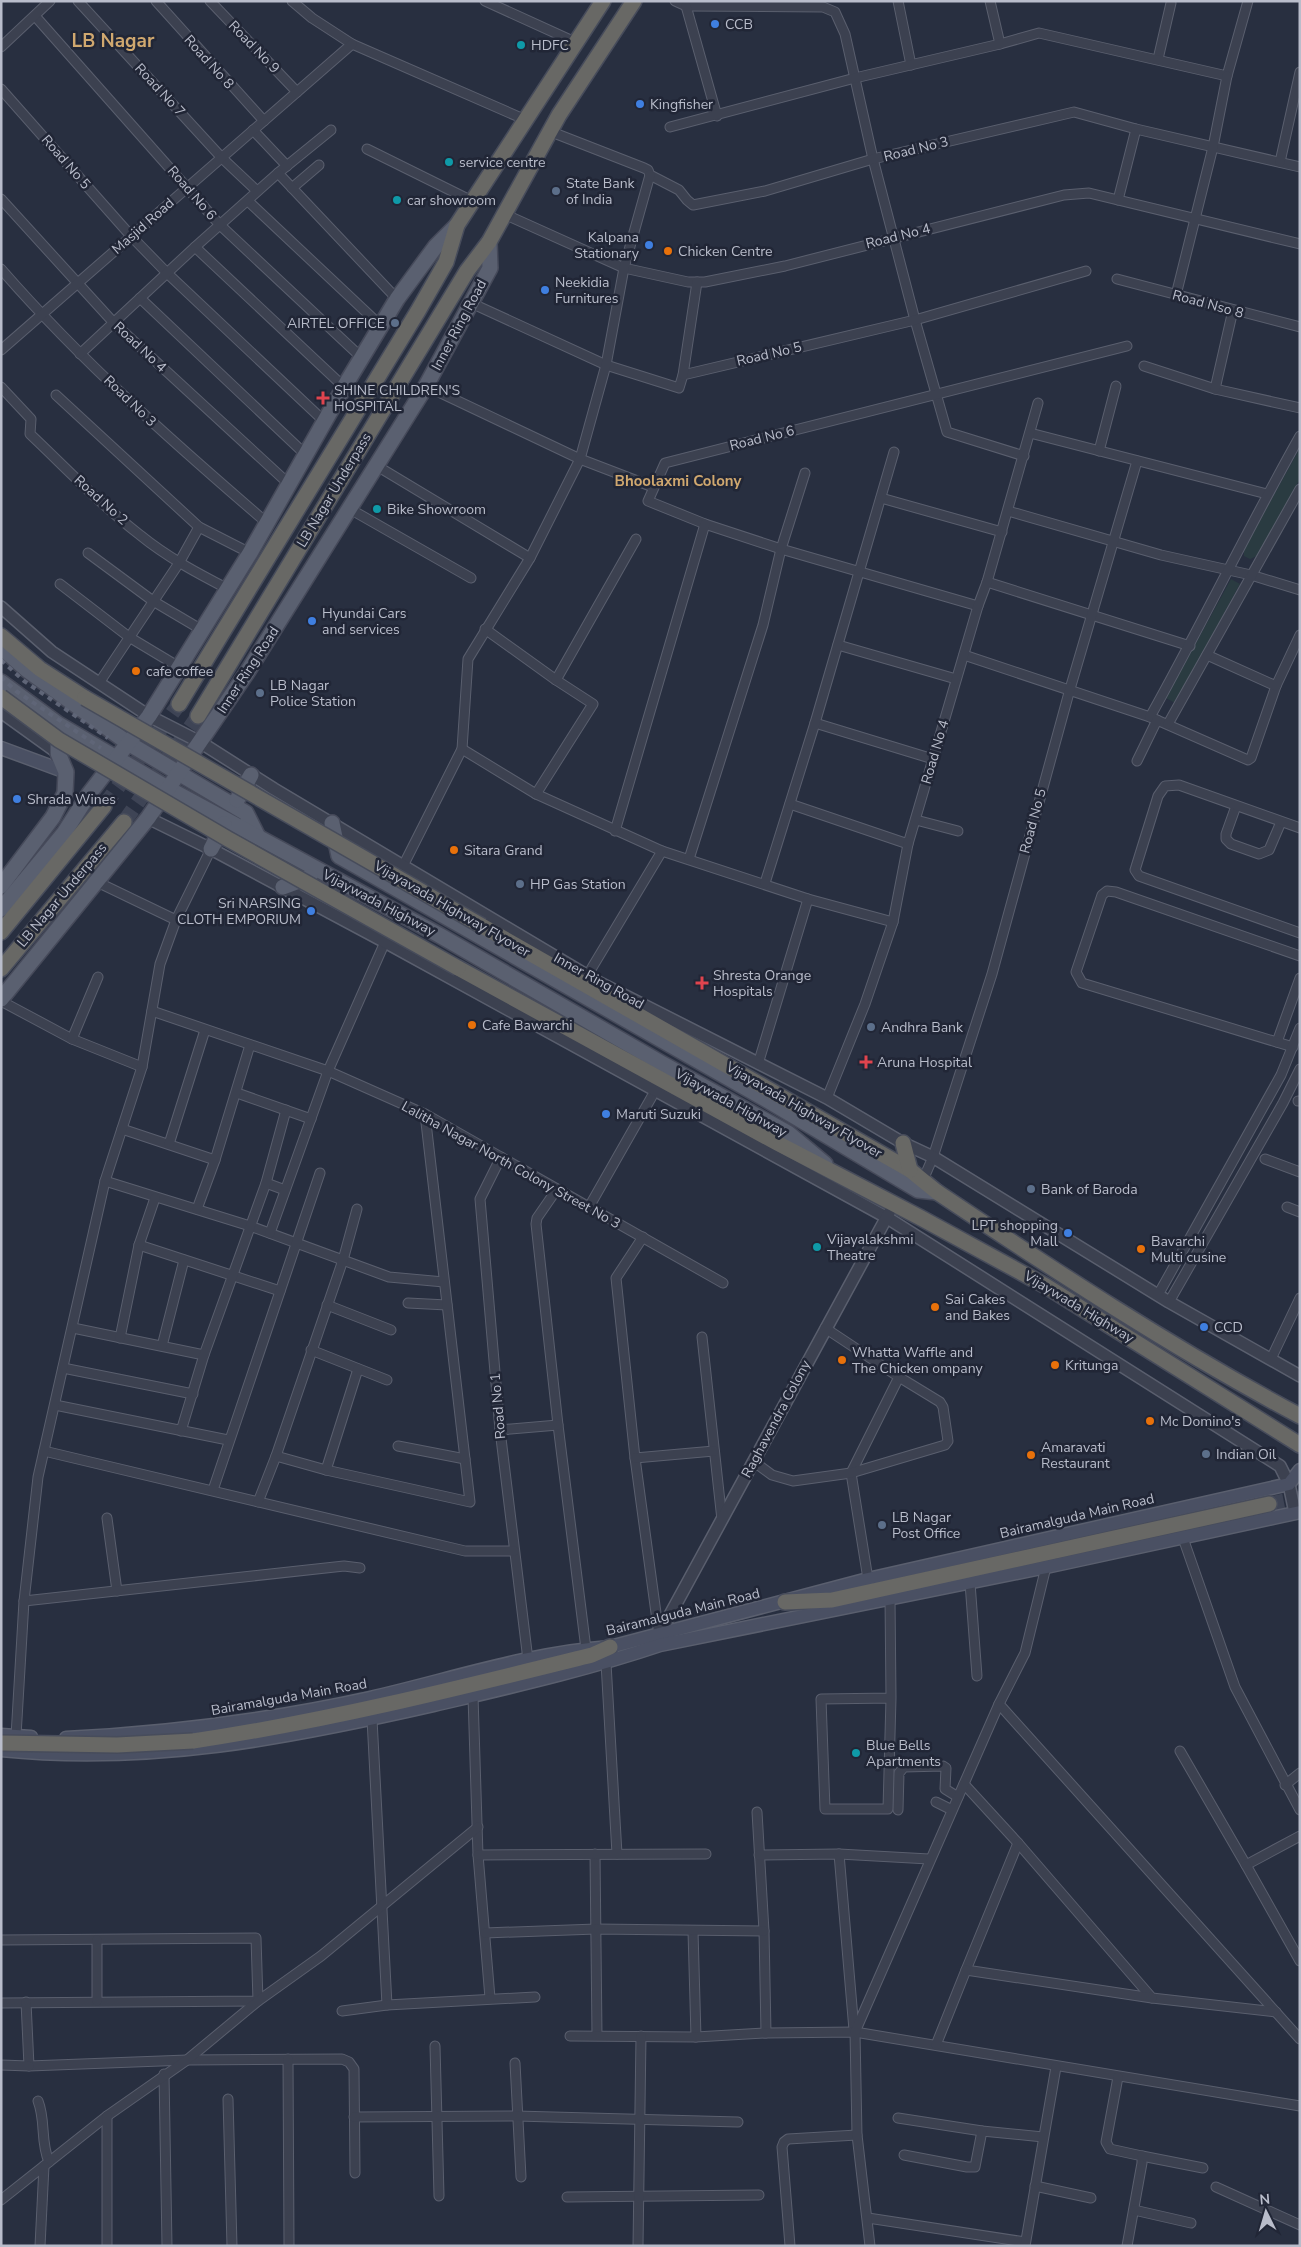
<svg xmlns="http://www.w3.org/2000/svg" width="1301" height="2247" font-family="'Nunito Sans',sans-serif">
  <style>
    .green { fill: #2a3b41 }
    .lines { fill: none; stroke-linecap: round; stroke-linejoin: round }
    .trunk-tunnel { stroke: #3e4455; stroke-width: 15; stroke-dasharray: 15 8; stroke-linecap: butt }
    .minor-casing { stroke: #5a5f6e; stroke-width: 11 }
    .tertiary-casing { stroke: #5a5f6e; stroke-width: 14 }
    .secondary-casing { stroke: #5a5f6e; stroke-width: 15 }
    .primary-casing { stroke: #464a5a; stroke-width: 18 }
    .trunk-casing { stroke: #474c5b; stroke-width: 18 }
    .minor { stroke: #3c4150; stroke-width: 9 }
    .tertiary { stroke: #3c4150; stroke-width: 11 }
    .secondary { stroke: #4a5063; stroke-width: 12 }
    .primary { stroke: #5a6070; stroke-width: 15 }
    .trunk { stroke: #686865; stroke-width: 15 }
    .rail { stroke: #5f6577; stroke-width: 4; stroke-dasharray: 5 5; stroke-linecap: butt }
    .trunk-bridge-casing { stroke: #474c5b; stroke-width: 18; stroke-linecap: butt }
    .trunk-bridge { stroke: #686865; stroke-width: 15 }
    .shop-dot { fill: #3f7fe0; stroke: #212636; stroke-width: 2 }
    .culture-dot { fill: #0f9aa8; stroke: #212636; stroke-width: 2 }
    .service-dot { fill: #5c6f8a; stroke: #212636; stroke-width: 2 }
    .food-dot { fill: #e8710a; stroke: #212636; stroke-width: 2 }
    .health-dot { fill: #e0444e; stroke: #212636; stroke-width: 2 }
    .labels { text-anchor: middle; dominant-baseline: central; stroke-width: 5; stroke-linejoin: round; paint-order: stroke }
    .poi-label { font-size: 14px; fill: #b9bdcb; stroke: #212636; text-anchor: start }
    .street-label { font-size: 14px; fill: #b9bdcb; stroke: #212636 }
    .neighbourhood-label { font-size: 15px; font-weight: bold; fill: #d0a86f; stroke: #212636 }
    .district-label { font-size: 19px; font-weight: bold; fill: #d0a86f; stroke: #212636 }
  </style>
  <rect width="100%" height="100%" fill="#282f40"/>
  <g class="green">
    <polygon points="1300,448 1300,479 1257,556 1250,559 1244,556 1244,549"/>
    <polygon points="1231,579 1240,584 1175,703 1166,698"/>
  </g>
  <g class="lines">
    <g class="trunk-tunnel">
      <polyline points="104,806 179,704"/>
      <polyline points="124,822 198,716"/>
      <polyline points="1269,1504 1300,1498"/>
    </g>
    <defs>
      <g id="minor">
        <polyline points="78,1 222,158 257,191"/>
        <polyline points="156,1 264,121"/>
        <polyline points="210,1 297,92"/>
        <polyline points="292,1 312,18 352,44 526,120"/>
        <polyline points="485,1 575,42"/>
        <polyline points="675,1 686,6 823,7 835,12 845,34 873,159 915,320 947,432 1024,456"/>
        <polyline points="898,1 911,65"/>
        <polyline points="990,1 1000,44"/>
        <polyline points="686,6 717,116"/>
        <polyline points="35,16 220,225 362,358"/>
        <polyline points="1,47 50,1"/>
        <polyline points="1158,59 1171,3"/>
        <polyline points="1,89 131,236 168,274 325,422"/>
        <polyline points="670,127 855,78 1000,44 1039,33 1227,76 1248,1"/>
        <polyline points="253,130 287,166"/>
        <polyline points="549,131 644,168 648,170 650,175 679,190 687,200 693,205 765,191 873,159 1074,112 1136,129 1300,167"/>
        <polyline points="367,149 472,201"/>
        <polyline points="1280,162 1300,72"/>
        <polyline points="278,173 331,130"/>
        <polyline points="292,188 319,165"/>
        <polyline points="1,199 114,323 290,485"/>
        <polyline points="1118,200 1136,129"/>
        <polyline points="248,201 382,327"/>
        <polyline points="504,214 624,268 688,282 705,282 785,266 1064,195 1089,193 1300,244"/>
        <polyline points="195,247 344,387"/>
        <path d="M1,269C82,362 174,443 267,523"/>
        <polyline points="1117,279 1300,327"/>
        <polyline points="1176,295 1213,147 1227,76"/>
        <polyline points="140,298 306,455"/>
        <polyline points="471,303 606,365 679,388 683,375 915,320 1086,271"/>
        <polyline points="1,350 352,44"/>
        <polyline points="80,354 195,247 278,173 397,299"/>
        <polyline points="1144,366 1215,389 1300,408"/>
        <polyline points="683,375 697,282"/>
        <polyline points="426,386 580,459 653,487"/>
        <path d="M1,387L31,419L30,434C66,468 101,505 140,535C167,557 197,573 228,589"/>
        <polyline points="1215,389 1233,310"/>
        <polyline points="56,395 199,527 250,553"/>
        <polyline points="1030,433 1267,494"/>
        <polyline points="1099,451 1116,386"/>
        <polyline points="377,466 530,558"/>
        <polyline points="881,498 1002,532"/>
        <polyline points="350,509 471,578"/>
        <polyline points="1008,511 1161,555 1251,575 1300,590"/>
        <polyline points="88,553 153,601 202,630"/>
        <polyline points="987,582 1190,646"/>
        <polyline points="60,584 129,637 179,667"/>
        <polyline points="978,606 781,549 705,524 648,501 665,463 1127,346"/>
        <polyline points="485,629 556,680 593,704 536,794"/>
        <polyline points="838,645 956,679"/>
        <polyline points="964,655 1150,717 1248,760 1251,758 1276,686"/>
        <polyline points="1207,655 1276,686 1300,635"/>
        <polyline points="556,680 636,539"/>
        <polyline points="99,683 179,563 199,527"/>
        <path d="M1150,717C1202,624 1248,528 1300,436"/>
        <polyline points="815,723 933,759"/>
        <polyline points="1168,724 1300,489"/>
        <polyline points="462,749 536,794 662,851 808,899 893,922"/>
        <polyline points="1137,761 1157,720"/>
        <polyline points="790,804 908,844"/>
        <polyline points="1236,806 1226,834 1226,839 1231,844 1259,854 1269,850 1281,822"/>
        <polyline points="916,820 958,831"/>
        <polyline points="1300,828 1179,785 1165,786 1158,796 1135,870 1139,876 1300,933"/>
        <polyline points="615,831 705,524"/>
        <polyline points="689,859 763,625 781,549 805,473"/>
        <polyline points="403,866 462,749 468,659 530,558 580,459 606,365 624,268 650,175"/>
        <polyline points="95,881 176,920"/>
        <polyline points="765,883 815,723 894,452"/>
        <polyline points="587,976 662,851"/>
        <polyline points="1,1001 72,1039 142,1067"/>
        <polyline points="152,1011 328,1071 425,1114 723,1283"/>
        <polyline points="72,1039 98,977"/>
        <polyline points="1277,1042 1300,978"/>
        <polyline points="1293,1047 1082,983 1076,972 1102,895 1107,891 1116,892 1300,956"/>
        <polyline points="758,1064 808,899"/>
        <polyline points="237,1093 311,1119"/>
        <polyline points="827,1098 865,1004 893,922 908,844 978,606 987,582 1038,403"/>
        <polyline points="1298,1101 1300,1101"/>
        <polyline points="122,1129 215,1160"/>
        <polyline points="169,1144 205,1030"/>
        <polyline points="501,1157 480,1199 500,1430 528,1660"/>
        <polyline points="1265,1159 1300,1172"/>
        <polyline points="923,1180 933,1157 992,974 1070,689 1137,461"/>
        <polyline points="105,1181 250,1226 389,1277 444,1282"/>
        <polyline points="266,1183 285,1190"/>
        <polyline points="557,1189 537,1218 536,1224 558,1425 586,1649"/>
        <polyline points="589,1207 655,1091"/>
        <polyline points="1287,1207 1300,1212"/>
        <polyline points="197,1209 215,1160 250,1045"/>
        <polyline points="270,1233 328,1071 385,942"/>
        <polyline points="643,1237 616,1278 635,1458 659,1635"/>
        <polyline points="139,1245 280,1291"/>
        <polyline points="1158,1295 1281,1075 1300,1028"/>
        <polyline points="1169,1302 1283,1103 1300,1069"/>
        <polyline points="408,1303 447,1305"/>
        <polyline points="327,1305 391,1330"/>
        <polyline points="73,1328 204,1355"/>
        <polyline points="825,1328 899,1377 851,1473 868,1579"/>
        <polyline points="702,1337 722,1520"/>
        <polyline points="120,1338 139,1245 155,1198"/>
        <polyline points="162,1346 184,1260"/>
        <polyline points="311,1350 387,1380"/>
        <polyline points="1271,1359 1300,1298"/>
        <polyline points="63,1368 193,1394"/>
        <polyline points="55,1405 228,1440"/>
        <polyline points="500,1430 558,1425"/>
        <polyline points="181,1431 204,1355 266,1183 286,1110"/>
        <polyline points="398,1446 465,1459"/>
        <polyline points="44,1451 465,1551 514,1551"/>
        <polyline points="276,1456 326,1470 470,1502 425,1114"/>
        <polyline points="635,1458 714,1451"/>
        <polyline points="753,1461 772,1475 793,1481 851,1473 945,1445 948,1441 943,1407 940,1402 899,1377"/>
        <polyline points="326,1470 358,1369"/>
        <polyline points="213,1490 320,1173"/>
        <polyline points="258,1502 276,1456 343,1260 357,1209"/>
        <polyline points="107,1518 117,1591"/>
        <polyline points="1183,1538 1235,1687 1300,1810"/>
        <polyline points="1046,1567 1025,1653 999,1704 1300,2039"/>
        <polyline points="970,1583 977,1676"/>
        <polyline points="890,1598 891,1698 888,1809 825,1809 821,1699 891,1698"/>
        <polyline points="24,1601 344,1566 360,1568"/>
        <polyline points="606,1663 617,1854"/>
        <polyline points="473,1696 478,1855 490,1998"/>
        <polyline points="372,1719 387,2005"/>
        <polyline points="16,1736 24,1601 38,1477 105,1181 142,1067 160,964 176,920 211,849"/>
        <polyline points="1180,1751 1246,1865 1300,1836"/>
        <polyline points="964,1784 1018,1843 1152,1998 1276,2012"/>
        <polyline points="1285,1785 1300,1773"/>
        <polyline points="936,1802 952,1810"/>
        <polyline points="898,1810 899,1773 904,1767 943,1766 946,1768 945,1789 958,1797"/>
        <polyline points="757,1812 764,1931 766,2033"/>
        <polyline points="1018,1843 966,1970 1152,1998"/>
        <polyline points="595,1854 597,2035"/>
        <polyline points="839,1854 854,2030"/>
        <polyline points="478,1855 706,1854"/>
        <polyline points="759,1855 839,1854 929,1859"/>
        <polyline points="1246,1865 1300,1961"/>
        <polyline points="693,1931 696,2037"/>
        <polyline points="485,1933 596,1929 764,1931"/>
        <polyline points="1,1940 256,1938 258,2001 1,2003"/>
        <polyline points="97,1940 97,2001"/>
        <polyline points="26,2002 29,2066 187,2060 342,2059 349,2062 354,2069 355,2173"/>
        <polyline points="342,2011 387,2005 535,1997"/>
        <polyline points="570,2036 696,2037 766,2033 855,2032 1300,2106"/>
        <polyline points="936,2045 966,1970"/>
        <polyline points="435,2046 439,2196"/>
        <polyline points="288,2059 289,2246"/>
        <polyline points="515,2063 521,2177"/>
        <polyline points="1,2065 29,2066"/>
        <polyline points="164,2074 167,2246"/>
        <polyline points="1118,2077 1106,2142 1110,2149 1142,2156 1142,2163 1127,2246"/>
        <polyline points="228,2099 232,2246"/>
        <path d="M38,2101C46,2121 40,2141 49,2162"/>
        <polyline points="354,2117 516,2116 738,2122"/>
        <polyline points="898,2118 982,2131 1043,2137"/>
        <polyline points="904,2155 967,2167 975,2167 982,2131"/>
        <polyline points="1142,2156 1203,2168"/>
        <polyline points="1035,2186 1091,2198"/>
        <polyline points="1216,2187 1300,2225"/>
        <polyline points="567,2197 759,2195"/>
        <polyline points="1,2200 107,2116 187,2060 258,2001 321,1956 478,1827"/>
        <polyline points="1134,2210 1191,2223"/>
        <polyline points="868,2218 1025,2242"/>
        <polyline points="40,2246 44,2166"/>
        <polyline points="107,2246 107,2116"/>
        <polyline points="638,2246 641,2036"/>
        <polyline points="790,2246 782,2147 784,2142 788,2139 857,2135"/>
        <polyline points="870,2246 857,2135 855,2032 999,1704"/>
        <polyline points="1025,2246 1056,2067"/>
      </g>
      <g id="tertiary">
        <polyline points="1,607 52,652 149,716 200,742 274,789 598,982 827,1098 903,1143 933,1157 1169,1302 1300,1376"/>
        <polyline points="1,712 58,753"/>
        <polyline points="148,818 211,849 385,942 886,1217 1280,1466 1289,1484 1295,1513"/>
        <polyline points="659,1635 889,1213"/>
      </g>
      <g id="secondary">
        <polyline points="1,748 66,772"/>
        <polyline points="1,1735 31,1737"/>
        <path d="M66,1738C169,1733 269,1720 370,1698C449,1680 528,1653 610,1647L868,1579L1289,1484L1300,1470"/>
        <path d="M1,1750C151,1765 289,1738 434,1705C510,1687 586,1670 660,1645L1046,1567L1300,1512"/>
      </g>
      <g id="primary">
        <polyline points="1,647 27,670 128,743 246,813 257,835"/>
        <polyline points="1,682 58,724 169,789 439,935 661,1063 788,1133 825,1164"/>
        <polyline points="237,800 251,775"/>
        <polyline points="332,823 339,856 767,1100 918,1190 937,1192"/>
        <polyline points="211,849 224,824"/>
        <polyline points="1,886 53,817 65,793 66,772 58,753 58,729"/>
        <polyline points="283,887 310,877"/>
        <polyline points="1,909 64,833 89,794 149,716 250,553 344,387 397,299 436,246 457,225"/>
        <polyline points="1,999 148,818 246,674 426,386 490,268 489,242"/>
      </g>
      <g id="trunk">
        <polyline points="1,636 40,669 85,698"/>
        <polyline points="179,704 418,311 446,262 457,225 603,1"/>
        <polyline points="198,716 467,271 489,242 559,115 634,1"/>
        <path d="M482,926L910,1170L937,1192C1055,1271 1174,1349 1300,1416"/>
        <polyline points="1,932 104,806"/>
        <polyline points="458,968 777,1143 921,1218 1046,1286 1300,1445"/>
        <polyline points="1,969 124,822"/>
        <polyline points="903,1143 910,1170"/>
        <polyline points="785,1602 832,1600 1269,1504"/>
        <path d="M193,1741C328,1721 459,1688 592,1655L610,1647"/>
      </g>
    </defs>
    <use href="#minor" class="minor-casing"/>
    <use href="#tertiary" class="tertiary-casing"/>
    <use href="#secondary" class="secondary-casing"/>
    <use href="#primary" class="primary-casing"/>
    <use href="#trunk" class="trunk-casing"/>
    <use href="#minor" class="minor"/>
    <use href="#tertiary" class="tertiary"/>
    <use href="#secondary" class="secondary"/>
    <use href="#primary" class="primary"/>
    <use href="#trunk" class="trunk"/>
    <g class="rail">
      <polyline points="1,660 24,681 108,738"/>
      <polyline points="1,677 16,691 101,748"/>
    </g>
    <defs>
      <g id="trunk-bridge">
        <polyline points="1,697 59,740 228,839 458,968"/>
        <polyline points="85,698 482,926"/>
        <polyline points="1,1743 117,1745 193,1741"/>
      </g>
    </defs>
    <use href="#trunk-bridge" class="trunk-bridge-casing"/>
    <use href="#trunk-bridge" class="trunk-bridge"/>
  </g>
  <g class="shop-dot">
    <circle cx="715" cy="24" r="5"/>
    <circle cx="640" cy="104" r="5"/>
    <circle cx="649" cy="245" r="5"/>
    <circle cx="545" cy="290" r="5"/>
    <circle cx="312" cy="621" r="5"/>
    <circle cx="17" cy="799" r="5"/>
    <circle cx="311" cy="911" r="5"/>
    <circle cx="606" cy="1114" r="5"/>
    <circle cx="1068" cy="1233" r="5"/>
    <circle cx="1204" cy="1327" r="5"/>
  </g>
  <g class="culture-dot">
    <circle cx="521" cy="45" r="5"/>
    <circle cx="449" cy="162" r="5"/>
    <circle cx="397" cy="200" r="5"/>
    <circle cx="377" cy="509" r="5"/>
    <circle cx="817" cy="1247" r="5"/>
    <circle cx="856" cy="1753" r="5"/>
  </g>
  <g class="service-dot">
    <circle cx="556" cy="191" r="5"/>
    <circle cx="395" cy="323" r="5"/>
    <circle cx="260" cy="693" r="5"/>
    <circle cx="520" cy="884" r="5"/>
    <circle cx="871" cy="1027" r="5"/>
    <circle cx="1031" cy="1189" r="5"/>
    <circle cx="1206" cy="1454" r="5"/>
    <circle cx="882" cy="1525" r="5"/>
  </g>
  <g class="food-dot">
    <circle cx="668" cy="251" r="5"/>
    <circle cx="136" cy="671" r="5"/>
    <circle cx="454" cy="850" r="5"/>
    <circle cx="472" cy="1025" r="5"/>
    <circle cx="1141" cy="1249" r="5"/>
    <circle cx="935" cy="1307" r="5"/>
    <circle cx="842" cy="1360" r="5"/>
    <circle cx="1055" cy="1365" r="5"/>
    <circle cx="1150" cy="1421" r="5"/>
    <circle cx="1031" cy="1455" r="5"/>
  </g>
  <g class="health-dot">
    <path d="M320.5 390.5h5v5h5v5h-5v5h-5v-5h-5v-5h5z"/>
    <path d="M699.5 975.5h5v5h5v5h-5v5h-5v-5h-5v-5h5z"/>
    <path d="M863.5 1054.5h5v5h5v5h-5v5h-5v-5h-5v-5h5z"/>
  </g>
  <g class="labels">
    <g class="poi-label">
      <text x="725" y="24">CCB</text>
      <text x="531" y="45">HDFC</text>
      <text x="650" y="104">Kingfisher</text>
      <text x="459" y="162">service centre</text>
      <text x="566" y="183">State Bank<tspan x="566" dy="16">of India</tspan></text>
      <text x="407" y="200">car showroom</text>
      <text x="639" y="237" text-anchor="end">Kalpana<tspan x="639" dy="16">Stationary</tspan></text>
      <text x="678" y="251">Chicken Centre</text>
      <text x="555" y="282">Neekidia<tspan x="555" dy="16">Furnitures</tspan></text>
      <text x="385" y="323" text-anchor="end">AIRTEL OFFICE</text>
      <text x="334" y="390">SHINE CHILDREN'S<tspan x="334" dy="16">HOSPITAL</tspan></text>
      <text x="387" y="509">Bike Showroom</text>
      <text x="322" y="613">Hyundai Cars<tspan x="322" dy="16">and services</tspan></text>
      <text x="146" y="671">cafe coffee</text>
      <text x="270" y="685">LB Nagar<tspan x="270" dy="16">Police Station</tspan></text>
      <text x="27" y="799">Shrada Wines</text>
      <text x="464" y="850">Sitara Grand</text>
      <text x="530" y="884">HP Gas Station</text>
      <text x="301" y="903" text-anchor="end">Sri NARSING<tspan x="301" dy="16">CLOTH EMPORIUM</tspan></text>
      <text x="713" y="975">Shresta Orange<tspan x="713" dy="16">Hospitals</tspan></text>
      <text x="482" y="1025">Cafe Bawarchi</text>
      <text x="881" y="1027">Andhra Bank</text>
      <text x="877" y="1062">Aruna Hospital</text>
      <text x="616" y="1114">Maruti Suzuki</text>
      <text x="1041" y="1189">Bank of Baroda</text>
      <text x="1058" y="1225" text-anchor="end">LPT shopping<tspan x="1058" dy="16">Mall</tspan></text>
      <text x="827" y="1239">Vijayalakshmi<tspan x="827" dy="16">Theatre</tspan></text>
      <text x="1151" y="1241">Bavarchi<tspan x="1151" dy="16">Multi cusine</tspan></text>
      <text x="945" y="1299">Sai Cakes<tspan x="945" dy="16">and Bakes</tspan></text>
      <text x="1214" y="1327">CCD</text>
      <text x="852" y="1352">Whatta Waffle and<tspan x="852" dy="16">The Chicken ompany</tspan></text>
      <text x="1065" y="1365">Kritunga</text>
      <text x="1160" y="1421">Mc Domino's</text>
      <text x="1041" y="1447">Amaravati<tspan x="1041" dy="16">Restaurant</tspan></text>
      <text x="1216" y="1454">Indian Oil</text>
      <text x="892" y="1517">LB Nagar<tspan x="892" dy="16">Post Office</tspan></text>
      <text x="866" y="1745">Blue Bells<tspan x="866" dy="16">Apartments</tspan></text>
    </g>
    <g class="street-label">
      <text transform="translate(254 47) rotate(46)">Road No 9</text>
      <text transform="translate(209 62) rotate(48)">Road No 8</text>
      <text transform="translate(160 90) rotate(47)">Road No 7</text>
      <text transform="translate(916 149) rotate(-14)">Road No 3</text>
      <text transform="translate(66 162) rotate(49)">Road No 5</text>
      <text transform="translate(192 193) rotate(49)">Road No 6</text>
      <text transform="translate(143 226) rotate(-41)">Masjid Road</text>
      <text transform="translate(898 236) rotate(-14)">Road No 4</text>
      <text transform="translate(1208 304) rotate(15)">Road Nso 8</text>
      <text transform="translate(459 325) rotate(-62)">Inner Ring Road</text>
      <text transform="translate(140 347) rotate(43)">Road No 4</text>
      <text transform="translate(769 354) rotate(-13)">Road No 5</text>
      <text transform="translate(130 401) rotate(44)">Road No 3</text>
      <text transform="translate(762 438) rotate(-14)">Road No 6</text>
      <text transform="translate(334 490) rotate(-59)">LB Nagar Underpass</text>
      <text transform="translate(101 500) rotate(42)">Road No 2</text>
      <text transform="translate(248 670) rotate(-57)">Inner Ring Road</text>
      <text transform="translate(935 752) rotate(-74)">Road No 4</text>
      <text transform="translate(1033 821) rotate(-75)">Road No 5</text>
      <text transform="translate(62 895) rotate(-50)">LB Nagar Underpass</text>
      <text transform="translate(379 903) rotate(28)">Vijaywada Highway</text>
      <text transform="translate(452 909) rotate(30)">Vijayavada Highway Flyover</text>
      <text transform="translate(599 981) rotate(29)">Inner Ring Road</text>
      <text transform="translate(731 1103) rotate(29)">Vijaywada Highway</text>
      <text transform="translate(804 1110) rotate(30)">Vijayavada Highway Flyover</text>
      <text transform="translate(511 1165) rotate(29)">Lalitha Nagar North Colony Street No 3</text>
      <text transform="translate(1079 1307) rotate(31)">Vijaywada Highway</text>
      <text transform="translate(498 1406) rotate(-95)">Road No 1</text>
      <text transform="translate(776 1419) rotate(-62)">Raghavendra Colony</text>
      <text transform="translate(1077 1516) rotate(-13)">Bairamalguda Main Road</text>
      <text transform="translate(683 1612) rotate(-14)">Bairamalguda Main Road</text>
      <text transform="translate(289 1697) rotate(-10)">Bairamalguda Main Road</text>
    </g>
    <g class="neighbourhood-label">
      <text x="678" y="481">Bhoolaxmi Colony</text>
    </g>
    <g class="district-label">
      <text x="113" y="41">LB Nagar</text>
    </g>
  </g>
  <rect width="1301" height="2247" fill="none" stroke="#b9bdcb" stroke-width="5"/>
  <g transform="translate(1266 2212) rotate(355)" stroke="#212636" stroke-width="4" paint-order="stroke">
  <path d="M0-4L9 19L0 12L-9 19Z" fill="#b9bdcb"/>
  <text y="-8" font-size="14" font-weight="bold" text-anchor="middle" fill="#b9bdcb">N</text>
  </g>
</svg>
